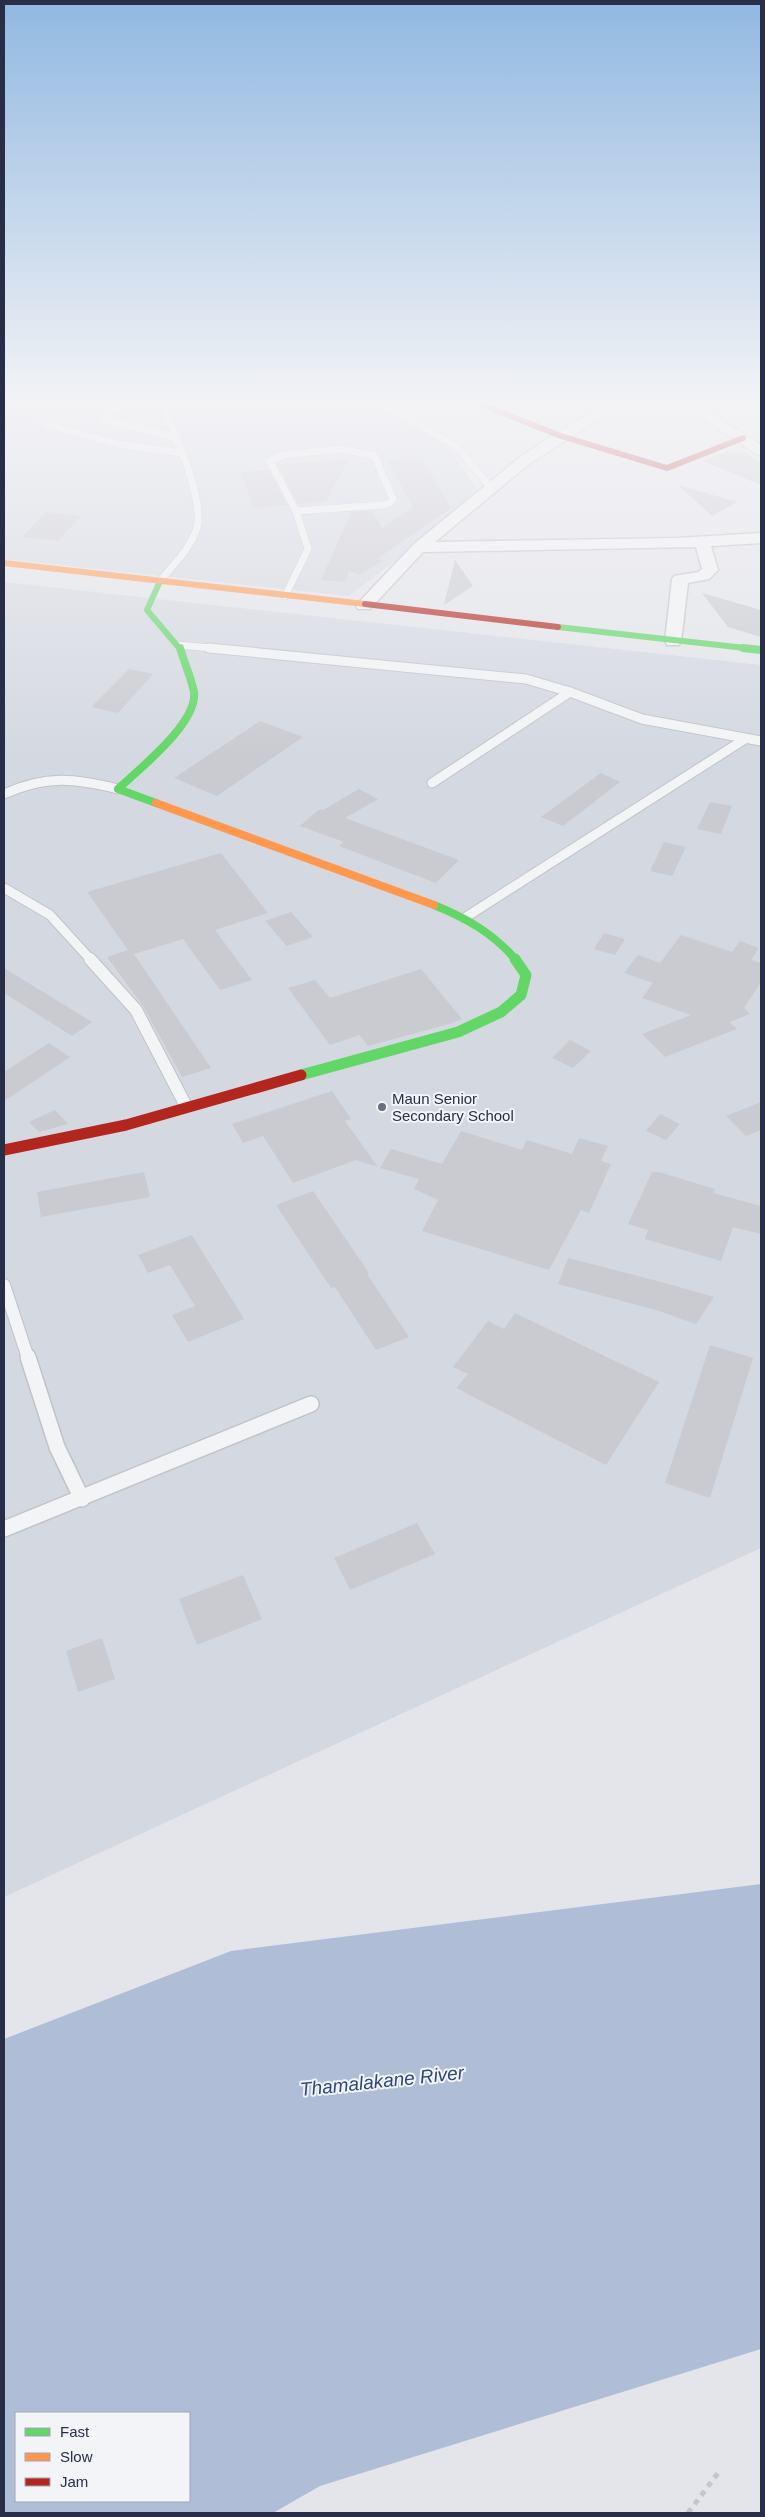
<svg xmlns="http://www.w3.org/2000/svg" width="765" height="2517" font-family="Helvetica,sans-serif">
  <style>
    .built { fill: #d4d8e0 }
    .water { fill: #b0bdd7; fill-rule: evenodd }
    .building { fill: #cacbd0 }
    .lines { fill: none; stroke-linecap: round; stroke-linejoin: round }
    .lane-far3-casing { stroke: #c2c3c8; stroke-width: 8 }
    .lane-far2-casing { stroke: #c2c3c8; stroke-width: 11 }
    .lane-far1-casing { stroke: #c2c3c8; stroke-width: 14 }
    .lane-casing { stroke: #c2c3c8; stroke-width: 18 }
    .street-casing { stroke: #c2c3c8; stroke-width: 3 }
    .path { stroke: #c5c6cc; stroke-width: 5; stroke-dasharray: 5.5 5.5; stroke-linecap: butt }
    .lane-far3 { stroke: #f3f4f6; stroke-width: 7 }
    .lane-far2 { stroke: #f3f4f6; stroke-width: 9 }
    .lane-far1 { stroke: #f3f4f6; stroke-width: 12 }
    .lane { stroke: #f3f4f6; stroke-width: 15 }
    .street { fill: #f3f4f6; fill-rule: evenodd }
    .fast-far2 { stroke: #63d668; stroke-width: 6 }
    .fast-far1 { stroke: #63d668; stroke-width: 8 }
    .fast { stroke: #63d668; stroke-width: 11 }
    .slow-far1 { stroke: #ff974d; stroke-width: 6 }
    .slow { stroke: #ff974d; stroke-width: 8 }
    .jam-far1 { stroke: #b3261e; stroke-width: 6 }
    .jam { stroke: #b3261e; stroke-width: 11 }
    .poi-dot { fill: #6a6e7f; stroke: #f2f4f8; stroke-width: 2 }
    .labels { text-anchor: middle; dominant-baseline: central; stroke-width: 4; stroke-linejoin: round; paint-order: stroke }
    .poi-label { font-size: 15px; fill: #282e45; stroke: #f2f4f8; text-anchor: start }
    .near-water-label { font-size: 19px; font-style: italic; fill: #2d467e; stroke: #f2f4f8 }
  </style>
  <rect width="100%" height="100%" fill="#e4e5ea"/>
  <g class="built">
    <polygon points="4,405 369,405 443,440 481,495 349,596 4,559"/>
    <polygon points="4,582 761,665 761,1548 4,1897"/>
  </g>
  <path class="water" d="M761,1884V2349L320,2486L273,2513H4V2039L231,1951ZM16,2413H189V2501H16Z"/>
  <g class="building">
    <polygon points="4,405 49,405 4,433"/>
    <polygon points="728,451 734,453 743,451 761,463 761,485 702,461"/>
    <polygon points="421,457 451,508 377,559 383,560 360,575 349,571 345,582 321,580 351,512 373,511 382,528 413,507 387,460"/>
    <polygon points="349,459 326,501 298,504 278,465"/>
    <polygon points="269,470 287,505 253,508 241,472"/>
    <polygon points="678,485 737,502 712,516"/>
    <polygon points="46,512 81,516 58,541 22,537"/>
    <polygon points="455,560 473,586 444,605"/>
    <polygon points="702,593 761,610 761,637 728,627"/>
    <polygon points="129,669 153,674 118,713 91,707"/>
    <polygon points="260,721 303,737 217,796 174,778"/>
    <polygon points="601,773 620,782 563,826 541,817"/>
    <polygon points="359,789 378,799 345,818 459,860 436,883 339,846 344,842 300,826 320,809 323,810"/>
    <polygon points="710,802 732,806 721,834 697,829"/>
    <polygon points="664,842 686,847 672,876 650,871"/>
    <polygon points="221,853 268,913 215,930 252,980 220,990 183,939 134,954 211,1068 182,1077 143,1006 107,957 128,950 87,892"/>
    <polygon points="291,912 313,937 287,946 265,921"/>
    <polygon points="604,933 625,939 615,955 594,949"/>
    <polygon points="681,935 732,952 740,941 759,948 751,960 761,963 761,982 744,1008 750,1014 729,1022 737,1029 665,1057 642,1034 691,1015 642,998 653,983 624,973 638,955 660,963"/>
    <polygon points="4,968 92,1022 72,1036 4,993"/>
    <polygon points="421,969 462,1019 449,1024 368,1046 360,1035 330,1045 288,988 315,980 330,998"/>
    <polygon points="570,1040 591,1051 573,1068 552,1058"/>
    <polygon points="49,1043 70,1057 4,1101 4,1072"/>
    <polygon points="332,1091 351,1119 345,1121 378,1167 356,1160 293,1183 263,1136 243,1143 232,1124"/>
    <polygon points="761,1102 761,1130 746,1136 726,1116"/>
    <polygon points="55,1110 68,1124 39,1132 29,1122"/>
    <polygon points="660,1114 680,1124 666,1140 646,1131"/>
    <polygon points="461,1131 522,1150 527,1140 572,1154 579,1138 608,1146 601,1161 611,1164 589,1213 581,1210 549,1270 422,1231 438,1200 414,1189 419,1179 380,1168 391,1149 442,1164"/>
    <polygon points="144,1172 150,1197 41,1217 37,1192"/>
    <polygon points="652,1172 659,1172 715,1189 713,1193 761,1206 761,1234 733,1227 721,1261 645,1239 648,1230 628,1224"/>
    <polygon points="313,1191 369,1273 367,1274 409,1337 376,1350 335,1287 331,1288 276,1205"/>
    <polygon points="192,1235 244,1319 188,1342 172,1315 195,1306 170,1265 148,1273 138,1255"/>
    <polygon points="568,1258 665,1283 714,1297 696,1324 656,1310 558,1284"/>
    <polygon points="515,1313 659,1382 606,1465 456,1388 468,1374 453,1367 488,1321 504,1329"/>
    <polygon points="710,1345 753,1358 710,1498 665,1483"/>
    <polygon points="417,1523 435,1554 350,1590 334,1558"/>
    <polygon points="243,1575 262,1619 197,1645 179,1599"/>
    <polygon points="102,1638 115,1679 78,1692 66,1651"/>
  </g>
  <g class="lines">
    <defs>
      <g id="lane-far3">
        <polyline points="124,405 104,416 104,420 176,437"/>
        <polyline points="380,405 448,441 460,450 492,489"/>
        <polyline points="46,424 117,444 182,453"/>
        <polygon points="340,449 374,455 393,499 390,503 382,505 296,511 270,461 282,455"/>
        <path d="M160,581C173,565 189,550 196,531C207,504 174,432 163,405"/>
        <polyline points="285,596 308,549 296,511"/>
        <polyline points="179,645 222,649"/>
      </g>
      <g id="lane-far2">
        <polyline points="209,648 526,679 570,692 642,719 761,741"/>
        <polyline points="432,783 570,692"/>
        <path d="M4,794C46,775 74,778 118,789"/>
        <polyline points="4,888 50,915 91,960"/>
        <polyline points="466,917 745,739"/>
      </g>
      <g id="lane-far1">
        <polyline points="90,959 136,1010 186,1106"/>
        <polyline points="4,1285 28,1358"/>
      </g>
      <g id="lane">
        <polyline points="28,1357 57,1447 82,1499"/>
        <polyline points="4,1529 311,1404"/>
      </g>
      <g id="street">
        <polygon points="605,405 621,405 529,464 435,542 678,538 761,533 761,543 711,546 718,570 709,579 688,583 681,641 679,645 667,645 665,641 672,579 674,576 698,572 702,569 696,547 423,552 370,609 358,609 356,606 358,603 414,544 519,458 556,433"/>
        <polygon points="682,405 698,405 761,445 761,455 756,454"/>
      </g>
    </defs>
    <use href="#lane-far3" class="lane-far3-casing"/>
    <use href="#lane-far2" class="lane-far2-casing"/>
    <use href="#lane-far1" class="lane-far1-casing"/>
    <use href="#lane" class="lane-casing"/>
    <use href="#street" class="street-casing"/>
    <polyline class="path" points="688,2513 721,2469"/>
    <use href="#lane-far3" class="lane-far3"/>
    <use href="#lane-far2" class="lane-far2"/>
    <use href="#lane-far1" class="lane-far1"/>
    <use href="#lane" class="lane"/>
    <use href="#street" class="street"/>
    <g class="fast-far2">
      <polyline points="160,581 147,610 180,649"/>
      <polyline points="558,627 754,649"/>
    </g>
    <g class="fast-far1">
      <polyline points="743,648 761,650"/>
      <path d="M156,803L118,789C139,769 198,723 194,692C191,677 184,662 180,648"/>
      <path d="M434,905C466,918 493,933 516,960"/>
    </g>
    <polyline class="fast" points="301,1075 458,1032 501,1012 521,995 526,975 515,959"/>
    <polyline class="slow-far1" points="4,563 365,604"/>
    <polyline class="slow" points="156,803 434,905"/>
    <g class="jam-far1">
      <polyline points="483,405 561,436 667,468 743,438"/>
      <polyline points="365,604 558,627"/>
    </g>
    <polyline class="jam" points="4,1150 126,1125 301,1075"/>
  </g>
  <linearGradient id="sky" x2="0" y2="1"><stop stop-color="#91b8e1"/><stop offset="0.53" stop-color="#f3f3f6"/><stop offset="1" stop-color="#f3f3f6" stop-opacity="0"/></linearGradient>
  <rect width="765" height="758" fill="url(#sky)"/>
  <circle class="poi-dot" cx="382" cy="1107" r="5"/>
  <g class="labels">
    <g class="poi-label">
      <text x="392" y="1098">Maun Senior<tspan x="392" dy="17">Secondary School</tspan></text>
    </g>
    <g class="near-water-label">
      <text transform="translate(382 2081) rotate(-6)">Thamalakane River</text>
    </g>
  </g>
  <rect width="765" height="2517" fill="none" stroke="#282e45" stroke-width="10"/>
  <rect x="15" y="2412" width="175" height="90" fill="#f2f4f8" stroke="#a1a5b0"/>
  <rect x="25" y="2428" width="25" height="8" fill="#63d668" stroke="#a1a5b0"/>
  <text x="60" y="2437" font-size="15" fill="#282e45">Fast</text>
  <rect x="25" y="2453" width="25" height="8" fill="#ff974d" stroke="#a1a5b0"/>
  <text x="60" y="2462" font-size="15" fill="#282e45">Slow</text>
  <rect x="25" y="2478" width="25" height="8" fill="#b3261e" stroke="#a1a5b0"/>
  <text x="60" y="2487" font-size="15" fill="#282e45">Jam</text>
</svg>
